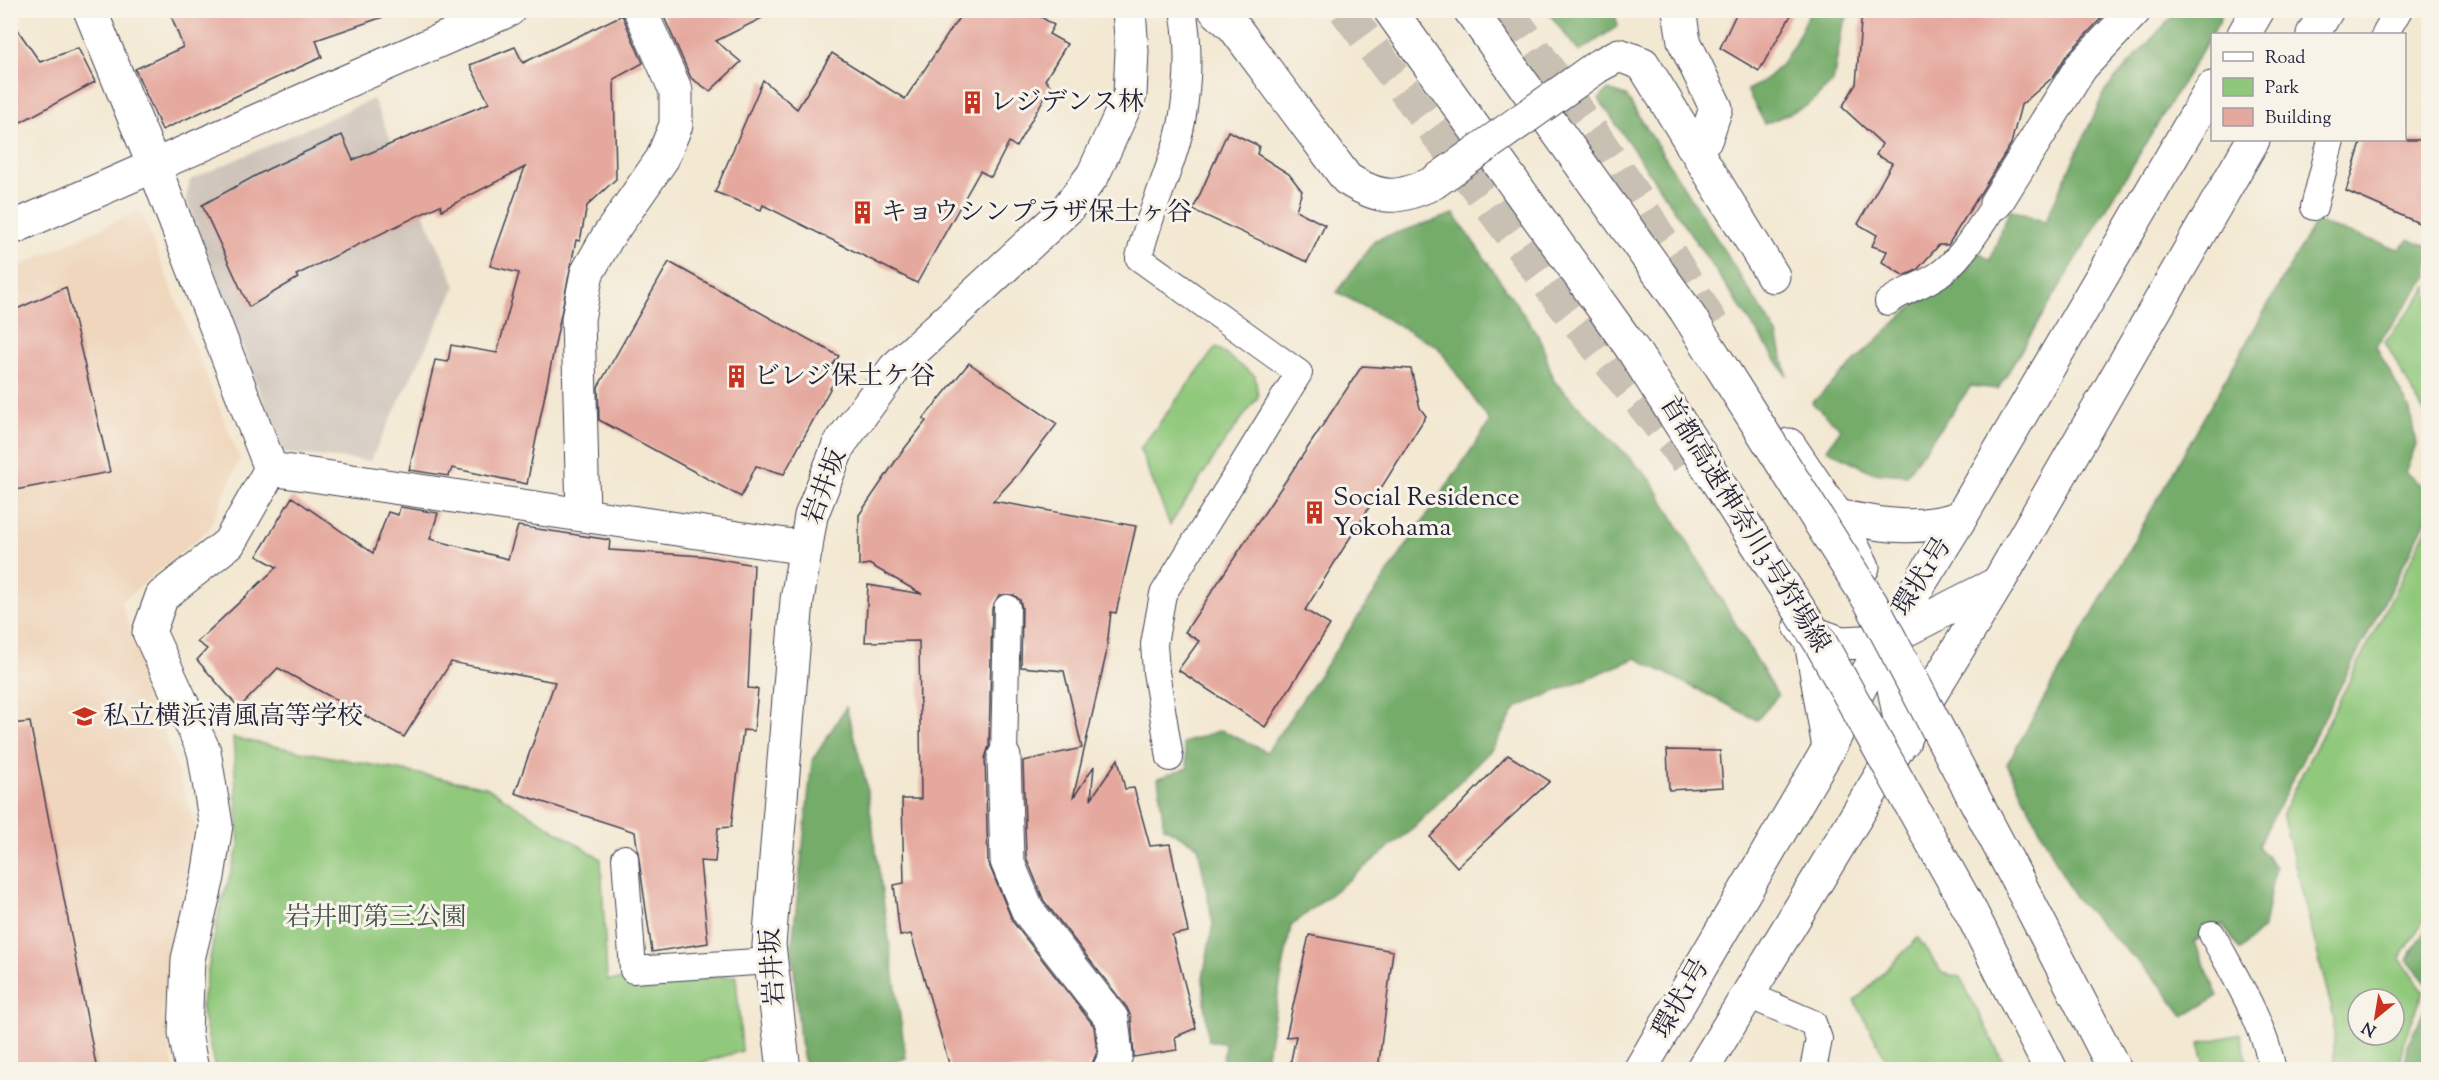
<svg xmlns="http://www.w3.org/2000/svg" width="2439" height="1080" font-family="'Sorts Mill Goudy','Noto Serif JP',serif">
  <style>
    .built { fill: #efd6bc }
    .industrial { fill: #cdc2b9 }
    .green { fill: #90c87b; stroke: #59755b; stroke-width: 1.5; fill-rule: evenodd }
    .forest { fill: #74ac6b; stroke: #4b6753; stroke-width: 1.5 }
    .building { fill: #e5a89e }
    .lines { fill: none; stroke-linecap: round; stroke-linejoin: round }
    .highway-tunnel { stroke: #c9c0b4; stroke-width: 33; stroke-dasharray: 33 16; stroke-linecap: butt }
    .lane-casing { stroke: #414052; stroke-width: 28 }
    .street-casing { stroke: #414052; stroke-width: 35 }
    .primary-casing { stroke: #414052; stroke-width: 35 }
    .highway-casing { stroke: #414052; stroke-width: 35 }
    .lane { stroke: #fff; stroke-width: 26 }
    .street { stroke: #fff; stroke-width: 33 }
    .primary { stroke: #fff; stroke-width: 33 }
    .highway { stroke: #fff; stroke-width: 33 }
    .street-bridge-casing { stroke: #414052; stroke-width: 35; stroke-linecap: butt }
    .highway-bridge-casing { stroke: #414052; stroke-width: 35; stroke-linecap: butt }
    .street-bridge { stroke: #fff; stroke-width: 33 }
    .highway-bridge { stroke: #fff; stroke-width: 33 }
    .labels { text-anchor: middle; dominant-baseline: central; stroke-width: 6; stroke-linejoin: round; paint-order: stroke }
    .poi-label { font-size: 26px; fill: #22223b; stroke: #f7f3e8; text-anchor: start }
    .street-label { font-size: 26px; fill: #22223b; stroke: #f7f3e8 }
    .park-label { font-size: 26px; fill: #43544e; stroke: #f7f3e8 }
  </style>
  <rect width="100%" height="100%" fill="#f7f3e8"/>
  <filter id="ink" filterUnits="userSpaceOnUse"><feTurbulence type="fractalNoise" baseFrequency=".0167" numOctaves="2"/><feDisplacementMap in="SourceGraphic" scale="12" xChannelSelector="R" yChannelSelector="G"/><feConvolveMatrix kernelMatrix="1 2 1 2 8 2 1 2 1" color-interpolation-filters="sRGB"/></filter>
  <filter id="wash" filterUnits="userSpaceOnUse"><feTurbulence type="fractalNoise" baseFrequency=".008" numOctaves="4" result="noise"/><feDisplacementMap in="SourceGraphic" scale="24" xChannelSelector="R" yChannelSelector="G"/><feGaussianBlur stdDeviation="1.35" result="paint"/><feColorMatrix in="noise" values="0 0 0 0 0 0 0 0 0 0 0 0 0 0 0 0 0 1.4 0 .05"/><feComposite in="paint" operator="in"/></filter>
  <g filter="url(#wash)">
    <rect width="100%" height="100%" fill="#f3e8d2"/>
    <polygon class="built" points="140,210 240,460 209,529 121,602 198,833 163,1009 174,1069 11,1069 10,270"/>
    <polygon class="industrial" points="373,99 456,286 370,461 283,453 186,199 190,180"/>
    <g class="green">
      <polygon points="2428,287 2428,419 2385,342"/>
      <polygon points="1216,347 1255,376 1258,397 1223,444 1170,525 1140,449"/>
      <path d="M2428,526V913L2400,959L2424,991L2403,1044L2398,1069H2334V1018L2282,813ZM2358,999H2394V1035H2358Z"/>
      <polygon points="233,738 486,787 601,859 607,980 736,976 742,1051 677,1070 215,1069 201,1007 219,911 239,846"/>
      <polygon points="1918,938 1942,973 1960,977 2007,1069 1891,1069 1855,1001"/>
      <polygon points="2241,1034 2249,1069 2206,1069 2199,1043"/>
    </g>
    <g class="forest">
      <path d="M1811,10L1850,11L1842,30L1833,82L1808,105L1765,124L1747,90C1785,72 1793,46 1811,10Z"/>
      <polygon points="1547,11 1614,11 1618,26 1579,52"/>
      <polygon points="2177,11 2221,11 2219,22 1998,389 1971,386 1906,475 1872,472 1827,449 1841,429 1812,403 1907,311 1938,288 1979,252 1990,260 2010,209 2045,222 2106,89"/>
      <polygon points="1608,90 1626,96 1777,334 1787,376 1599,99"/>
      <polygon points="1454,214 1540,338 1554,381 1651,480 1778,696 1757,720 1636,658 1516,708 1493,748 1410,831 1291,926 1264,1069 1222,1069 1225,1044 1208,1040 1203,978 1213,924 1198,846 1164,827 1158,778 1188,768 1183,743 1221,730 1267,752 1490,422 1438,347 1337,292 1375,240"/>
      <polygon points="2315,222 2399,249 2410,239 2428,246 2428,276 2376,346 2410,410 2416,445 2405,472 2428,491 2428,517 2258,846 2275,867 2264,927 2240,950 2223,925 2194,942 2218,996 2184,1017 2159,983 2074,897 2007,764"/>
      <polygon points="846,707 866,782 906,1058 876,1069 806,1069 800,1042 792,946 812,761"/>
      <polygon points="2428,925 2428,985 2407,960"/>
      <polygon points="2428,1003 2428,1069 2403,1069 2407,1046"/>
    </g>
    <g id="blocks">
      <g class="building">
        <polygon points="169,10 382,10 383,17 316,40 322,57 162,130 135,69 183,47"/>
        <polygon points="661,10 778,10 716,41 741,62 710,91 691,78"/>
        <polygon points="964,10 1030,10 1054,25 1049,34 1067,44 1045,80 1051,86 1016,147 1009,142 991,177 980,171 917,283 763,205 761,210 715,192 763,80 797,109 832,53 905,99"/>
        <polygon points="1738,10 1794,10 1759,71 1720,48"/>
        <polygon points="1862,10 2109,10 2066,56 2053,77 2021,105 2011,144 1948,245 1939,245 1917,270 1904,276 1882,262 1887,251 1872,246 1877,235 1858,224 1892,163 1876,155 1882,144 1842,107 1856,84"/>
        <polygon points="622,15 643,63 614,79 616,179 587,206 580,241 576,240 527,484 452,468 449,476 409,470 435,360 448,362 451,345 497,353 519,273 490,266 525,167 442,210 440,205 296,275 298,278 249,307 202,205 268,169 342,135 353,160 489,103 470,65 515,47 523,63"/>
        <polygon points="10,19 40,62 78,48 95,82 10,128"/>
        <polygon points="1228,131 1259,146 1257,154 1289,174 1302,191 1296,210 1325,225 1307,262 1193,210"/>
        <polygon points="2362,140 2428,140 2428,227 2346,191"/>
        <polygon points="669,262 839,356 829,370 838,374 784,474 756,466 741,497 599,420 598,387"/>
        <polygon points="66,287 110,472 10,491 10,312"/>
        <polygon points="969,363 1057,424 1021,471 993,501 1136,526 1116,613 1111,612 1106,655 1073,798 1094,766 1091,799 1118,759 1125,789 1134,788 1150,846 1170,844 1188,932 1172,935 1196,1028 1175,1037 1177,1050 1134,1057 1131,1017 1127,1008 1044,901 1026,857 1023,761 1082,748 1064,671 1021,667 1022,608 1020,600 1014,595 999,595 992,608 989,746 985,758 988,862 1013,922 1094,1026 1097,1052 1092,1064 1088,1065 1090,1070 951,1070 911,934 900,936 894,885 904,883 902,799 921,799 919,641 865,642 868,585 922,594 869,564 859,566 859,515 901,453 926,421 923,419"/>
        <polygon points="1362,366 1411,369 1420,408 1426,416 1305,610 1330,625 1265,727 1178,670 1199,641 1185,632"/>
        <polygon points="292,497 373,553 388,512 398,515 400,507 438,513 430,539 508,559 518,526 610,540 609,550 703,556 754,565 748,688 758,689 754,731 743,730 731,827 718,828 715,862 700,861 708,943 652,952 635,832 515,793 555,682 451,662 404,737 278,668 239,708 197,660 207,649 197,642 277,567 257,556"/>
        <polygon points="30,722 97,1070 10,1070 10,724"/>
        <polygon points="1667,750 1720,751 1723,787 1669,790"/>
        <polygon points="1508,755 1550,781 1457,867 1430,837"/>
        <polygon points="1309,935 1393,951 1378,1070 1289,1070 1296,1036 1286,1037"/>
      </g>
    </g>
  </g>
  <g filter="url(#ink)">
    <use href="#blocks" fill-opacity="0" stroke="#414052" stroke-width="1.5"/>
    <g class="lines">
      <g class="highway-tunnel">
        <polyline points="1345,10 1559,299 1687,461"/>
        <polyline points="1507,10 1618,169 1718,333"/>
      </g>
      <defs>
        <g id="lane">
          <polyline points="2385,34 2399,10"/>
          <polyline points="2314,207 2331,140"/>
          <path d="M1888,302C1904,290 1922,286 1938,275C1963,258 1979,227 1996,203"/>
          <polyline points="1004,757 1007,608"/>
          <path d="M1170,758L1156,672L1154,644L1163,594L1299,373L1139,258C1149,211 1173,168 1182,121C1188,86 1190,46 1183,10"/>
          <polyline points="625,858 633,970 771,961"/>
          <path d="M2212,934C2235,977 2263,1021 2273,1070"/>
          <polyline points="1746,994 1813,1023 1819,1039 1813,1070"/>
        </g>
        <g id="street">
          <polyline points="90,10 154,166 271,469 229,543 162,596 149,632 204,751 216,825 208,877 188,959 185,1033 192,1070"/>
          <path d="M1215,10L1234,27L1347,179C1381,200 1397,200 1433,183"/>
          <polyline points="1679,10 1684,41 1716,108 1706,138 1692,145"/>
          <polyline points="1598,66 1619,55 1643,64 1773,276"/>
          <polyline points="1996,203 2081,67 2135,10"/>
          <polyline points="10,229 509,10"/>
          <polyline points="271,469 806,548"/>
          <polyline points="583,514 578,319 587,273 607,238 662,159 676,125 676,91 640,10"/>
          <polyline points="1004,757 1007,861 1028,911 1112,1019 1116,1055 1109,1070"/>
          <polyline points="784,1070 769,945 797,600 811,516 839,445 895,368 1067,209 1093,175 1130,95 1132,51 1129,10"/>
        </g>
        <g id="primary">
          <polyline points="2244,34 2258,10"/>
          <polyline points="2313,34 2327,10"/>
          <polyline points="1640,1070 1829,748 1884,641 1961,517 2212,88"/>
          <polyline points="1702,1070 1998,583 2253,140"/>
        </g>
        <g id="highway">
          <polyline points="1390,10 1633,350"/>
          <polyline points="1470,10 1684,308"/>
          <polyline points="1789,445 1837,516 1863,567"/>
          <path d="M1837,516C1880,525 1919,532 1961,517"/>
          <polyline points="1800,626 1811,641 1829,748"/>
          <polyline points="1802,629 1841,643 1884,641 1998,583"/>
          <polyline points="1883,630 1904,741"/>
          <polyline points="2018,881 2115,1070"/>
          <polyline points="1971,912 2051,1070"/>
        </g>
      </defs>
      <use href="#lane" class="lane-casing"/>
      <use href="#street" class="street-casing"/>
      <use href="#primary" class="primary-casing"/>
      <use href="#highway" class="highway-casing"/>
      <use href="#lane" class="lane"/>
      <use href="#street" class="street"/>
      <use href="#primary" class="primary"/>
      <use href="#highway" class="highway"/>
      <defs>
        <polyline id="street-bridge" points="1433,183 1598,66"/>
        <g id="highway-bridge">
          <polyline points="1684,308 1871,603 2018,881"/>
          <polyline points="1633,350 1820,642 1971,912"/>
        </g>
      </defs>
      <use href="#street-bridge" class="street-bridge-casing"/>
      <use href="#highway-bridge" class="highway-bridge-casing"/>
      <use href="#street-bridge" class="street-bridge"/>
      <use href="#highway-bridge" class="highway-bridge"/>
    </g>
  </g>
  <defs>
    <symbol id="building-bare" viewBox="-9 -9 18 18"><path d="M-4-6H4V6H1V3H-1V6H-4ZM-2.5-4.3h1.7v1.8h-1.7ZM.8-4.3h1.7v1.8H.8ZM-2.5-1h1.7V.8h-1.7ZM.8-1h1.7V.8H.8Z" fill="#c8321e" stroke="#f7f3e8" stroke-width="2.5" paint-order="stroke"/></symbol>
    <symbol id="school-bare" viewBox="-9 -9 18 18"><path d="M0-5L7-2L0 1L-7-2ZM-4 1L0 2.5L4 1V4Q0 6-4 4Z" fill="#c8321e" stroke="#f7f3e8" stroke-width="2.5" paint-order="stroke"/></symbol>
  </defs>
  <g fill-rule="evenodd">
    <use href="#building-bare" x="956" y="86" width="33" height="33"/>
    <use href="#building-bare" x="846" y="196" width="33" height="33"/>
    <use href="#building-bare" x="720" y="360" width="33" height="33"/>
    <use href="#building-bare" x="1298" y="496" width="33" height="33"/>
    <use href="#school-bare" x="68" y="700" width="33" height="33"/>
  </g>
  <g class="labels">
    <g class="poi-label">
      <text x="990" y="103">レジデンス林</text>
      <text x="881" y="213">キョウシンプラザ保土ヶ谷</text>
      <text x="754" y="377">ビレジ保土ケ谷</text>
      <text x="1333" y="498">Social Residence<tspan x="1333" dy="30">Yokohama</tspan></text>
      <text x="103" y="717">私立横浜清風高等学校</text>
    </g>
    <g class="street-label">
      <text transform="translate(826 487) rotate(-70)">岩井坂</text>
      <text transform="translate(1744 525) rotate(58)">首都高速神奈川3号狩場線</text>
      <text transform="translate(1923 577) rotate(-58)">環状1号</text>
      <text transform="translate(774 967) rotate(-94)">岩井坂</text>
      <text transform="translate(1682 999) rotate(-60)">環状1号</text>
    </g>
    <g class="park-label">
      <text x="376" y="918">岩井町第三公園</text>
    </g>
  </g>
  <rect width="2439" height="1080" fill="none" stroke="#f7f3e8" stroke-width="36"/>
  <rect x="2211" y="33" width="195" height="108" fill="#f7f3e8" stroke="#a29fa3" stroke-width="1.5"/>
  <rect x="2223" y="52" width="30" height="9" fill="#ffffff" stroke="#a29fa3" stroke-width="1.5"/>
  <text x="2265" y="63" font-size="18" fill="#22223b">Road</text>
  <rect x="2223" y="78" width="30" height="18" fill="#90c87b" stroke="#a29fa3" stroke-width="1.5"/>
  <text x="2265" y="93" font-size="18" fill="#22223b">Park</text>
  <rect x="2223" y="108" width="30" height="18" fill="#e5a89e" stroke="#a29fa3" stroke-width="1.5"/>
  <text x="2265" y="123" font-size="18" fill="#22223b">Building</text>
  <g transform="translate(2376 1017) rotate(210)"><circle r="28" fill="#f7f3e8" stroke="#a29fa3" stroke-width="1.5"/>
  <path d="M0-4.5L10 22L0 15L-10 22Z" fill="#c8321e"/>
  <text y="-9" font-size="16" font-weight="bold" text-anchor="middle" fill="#22223b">N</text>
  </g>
</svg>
